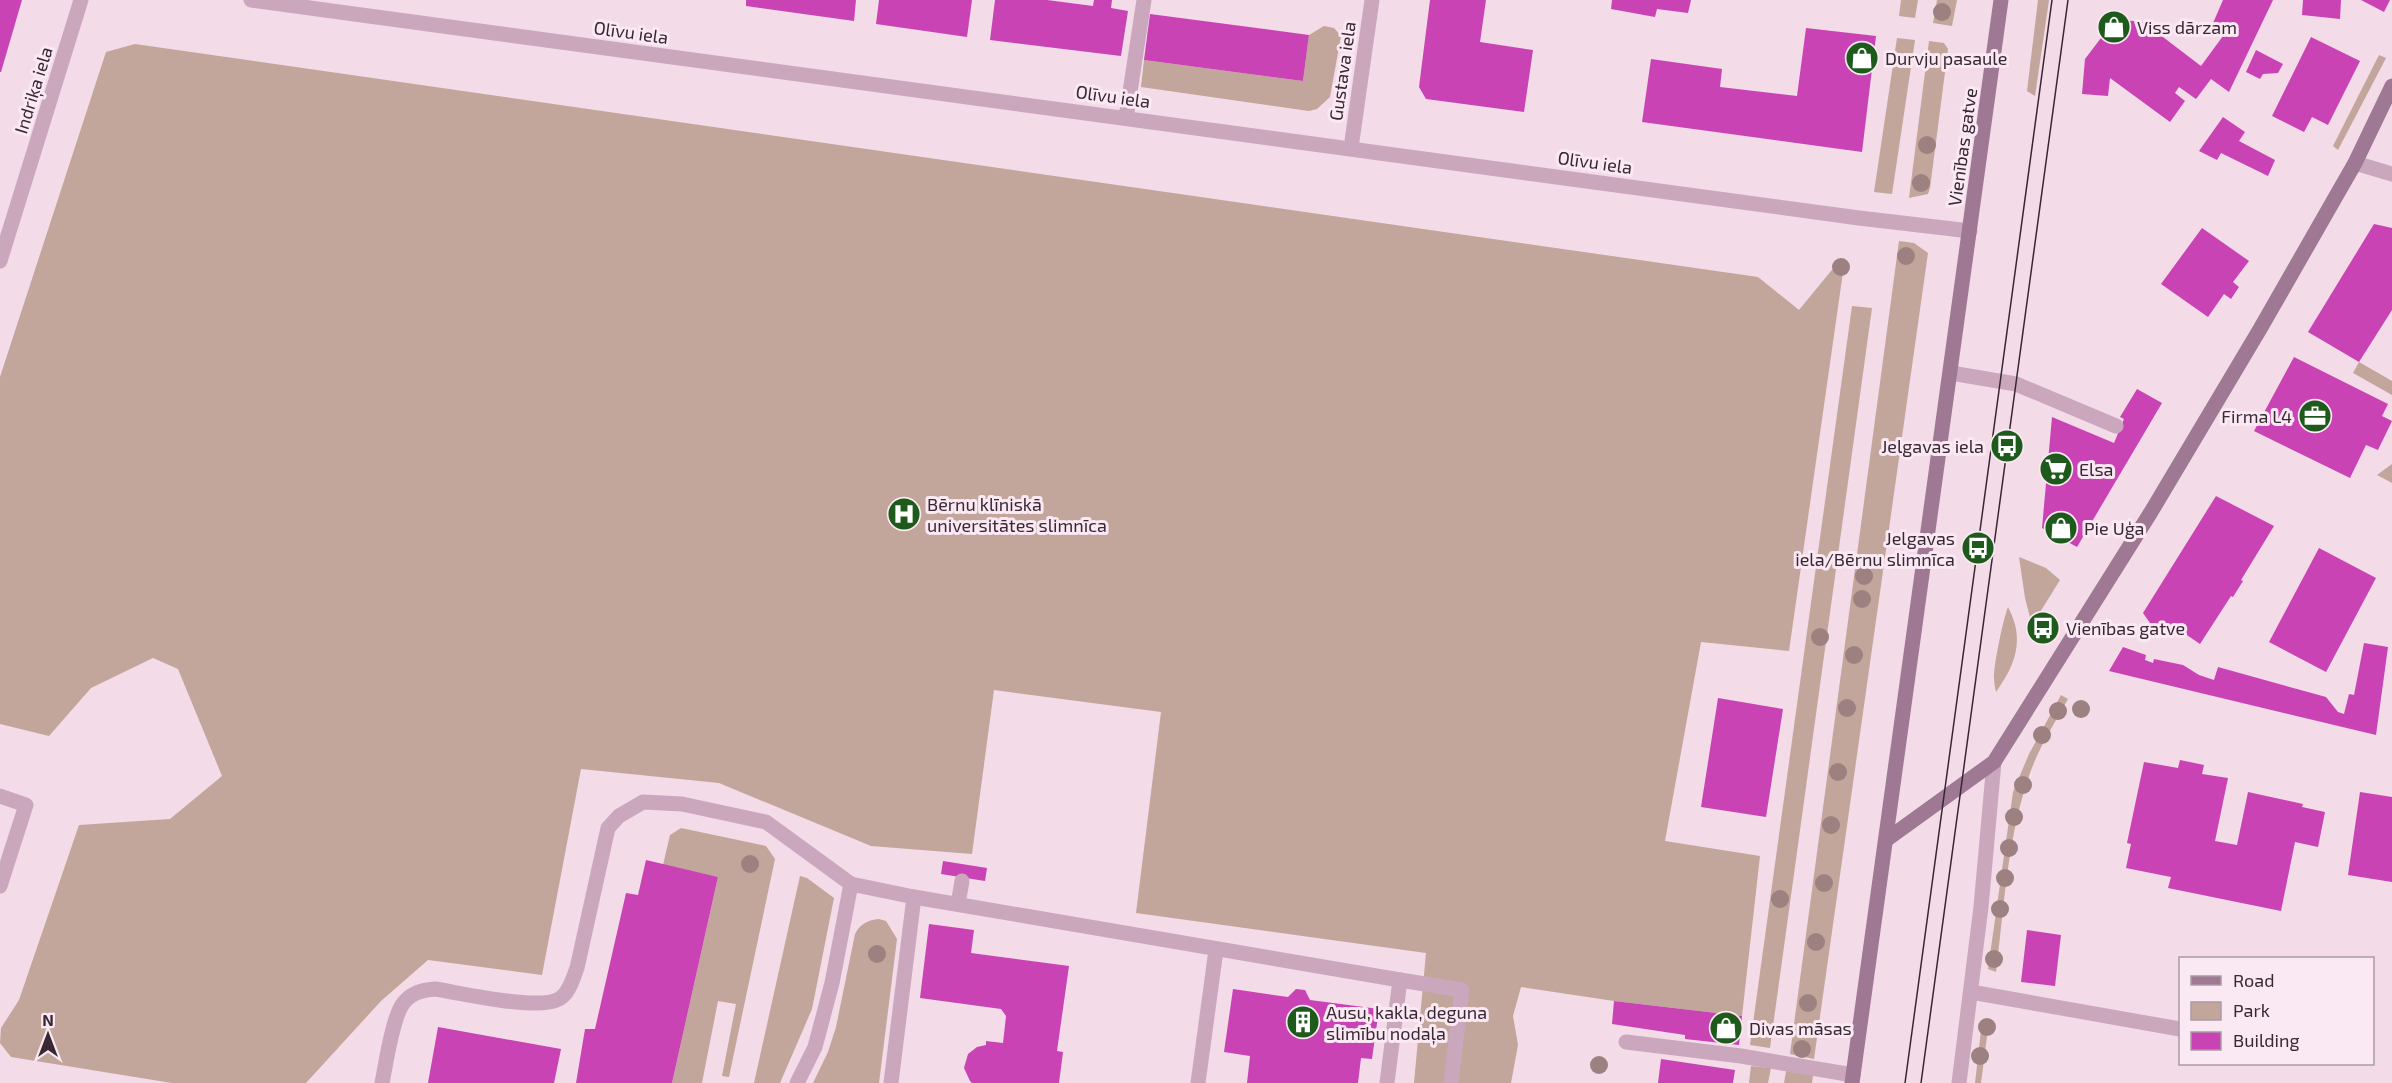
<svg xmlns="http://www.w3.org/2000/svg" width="2392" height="1083" font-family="'Exo 2',sans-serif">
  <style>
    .green { fill: #c2a59b }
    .building { fill: #c943b4 }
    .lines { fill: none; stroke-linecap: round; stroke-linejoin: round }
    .lane { stroke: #cba7be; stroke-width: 15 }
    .street { stroke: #cba7be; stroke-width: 15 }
    .secondary { stroke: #9f7894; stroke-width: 15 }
    .tram { stroke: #372834; stroke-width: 1.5 }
    .tree { fill: #9d8180 }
    .labels { text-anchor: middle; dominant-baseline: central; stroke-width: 6; stroke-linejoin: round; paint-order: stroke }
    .poi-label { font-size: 18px; fill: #372834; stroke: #fae8f2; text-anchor: start }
    .street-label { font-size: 18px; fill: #372834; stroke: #fae8f2 }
  </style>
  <rect width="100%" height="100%" fill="#f3dbe8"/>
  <g class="green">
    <polygon points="1901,0 1918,0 1915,18 1899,16"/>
    <polygon points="1937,0 1957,0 1952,26 1933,23"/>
    <polygon points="2038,0 2049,0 2035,96 2027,91"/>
    <polygon points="1324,26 1334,28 1341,36 1330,97 1317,109 1309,111 1141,87 1144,60 1303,81 1309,35"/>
    <polygon points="1897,38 1915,40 1892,194 1874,192"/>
    <polygon points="1929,41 1944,43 1948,49 1930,188 1928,194 1909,198"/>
    <polygon points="135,44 1758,277 1799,310 1831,271 1845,258 1789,651 1701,642 1665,841 1760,856 1742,1016 1614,1001 1521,987 1513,1016 1518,1045 1511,1083 1414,1083 1426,953 1136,913 1161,712 994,690 972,854 871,846 719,783 581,769 542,975 428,960 381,1001 306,1083 172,1083 11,1057 0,1043 1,1028 19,1000 79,825 170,819 222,776 178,669 153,658 91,688 49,736 0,724 0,377 106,52"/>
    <polygon points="2379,55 2386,58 2338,150 2333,146"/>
    <polygon points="1899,241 1914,243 1928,253 1814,1059 1790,1054"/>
    <polygon points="1852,306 1872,308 1770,1048 1750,1045"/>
    <polygon points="2359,362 2392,381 2392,395 2353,373"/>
    <polygon points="2392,464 2392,483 2377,475"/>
    <polygon points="2019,557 2046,568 2060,580 2032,625 2025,598"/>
    <path d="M2008,607C2025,639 2016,664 1996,692C1995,688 1994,682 1994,678C1993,667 2004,616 2008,607Z"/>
    <path d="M2061,695L2068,699C2053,726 2036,752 2027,782C2007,843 2004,909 1996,972L1988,969L2013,792L2029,754Z"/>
    <polygon points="681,828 766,846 775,859 729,1077 722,1076 736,1004 718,1001 702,1083 672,1083 718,877 663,865 670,835"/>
    <polygon points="800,876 807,878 834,898 812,1009 780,1083 754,1083"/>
    <path d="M879,919L886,921L897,939L879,1083H813L828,1052L836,1027L855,934C860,924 868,920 879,919Z"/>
    <polygon points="1989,1021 1981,1083 1975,1083 1982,1022"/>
    <polygon points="1751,1066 1771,1068 1768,1083 1749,1083"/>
    <polygon points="1786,1071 1813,1075 1812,1083 1784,1083"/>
  </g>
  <g class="building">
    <polygon points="0,0 22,0 1,72 0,72"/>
    <polygon points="746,0 856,0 854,21 746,6"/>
    <polygon points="879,0 972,0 967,37 876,24"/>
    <polygon points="995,0 1047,0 1093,6 1094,0 1112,0 1111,8 1128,11 1121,56 990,40"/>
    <polygon points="1430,0 1486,0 1480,42 1533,50 1524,112 1426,99 1419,87"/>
    <polygon points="1612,0 1691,0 1688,13 1657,9 1655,17 1611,9"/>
    <polygon points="2223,0 2273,0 2229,92 2211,79 2196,99 2179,87 2175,93 2185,101 2170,122 2110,78 2108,96 2082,94 2085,59 2104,34 2106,18 2159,24 2159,34 2201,66 2223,36 2210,30"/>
    <polygon points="2303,0 2341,0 2340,19 2302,15"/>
    <polygon points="2361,0 2390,0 2384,12"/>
    <polygon points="1150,14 1309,35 1303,81 1144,60"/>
    <polygon points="1806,28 1876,36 1862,152 1642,122 1651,59 1722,69 1720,87 1797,96"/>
    <polygon points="2311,37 2360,61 2328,125 2312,117 2304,132 2272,116"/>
    <polygon points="2256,50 2283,64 2278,73 2263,74 2260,79 2246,72"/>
    <polygon points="2223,117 2245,132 2239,141 2275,160 2268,176 2221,153 2217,160 2199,151"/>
    <polygon points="2374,224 2392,228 2392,310 2359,362 2308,332"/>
    <polygon points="2202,228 2249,261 2233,282 2239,287 2231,299 2224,294 2208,317 2161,284"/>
    <polygon points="2294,357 2388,404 2382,416 2392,421 2378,450 2366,445 2350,478 2254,431"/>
    <polygon points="2137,389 2162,403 2077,547 2042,528 2052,417 2114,443 2124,419 2120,417"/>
    <polygon points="2216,496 2274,526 2241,580 2243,581 2233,597 2231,596 2200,644 2175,627 2172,631 2164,625 2162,628 2150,623 2143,613"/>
    <polygon points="2319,548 2376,578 2326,672 2269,642"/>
    <polygon points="2364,643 2388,647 2376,735 2109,671 2123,647 2146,655 2145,660 2153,663 2154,659 2183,665 2199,675 2214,680 2218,667 2326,697 2338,712 2344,714 2349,694 2354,695"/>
    <polygon points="1718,698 1783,709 1766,817 1701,807"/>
    <polygon points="2180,760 2204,765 2202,774 2228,778 2215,841 2237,845 2248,792 2303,804 2302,807 2325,812 2318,847 2295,842 2281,911 2168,888 2171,877 2126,868 2131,844 2127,843 2144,762 2178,768"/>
    <polygon points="2360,792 2392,797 2392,882 2348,875"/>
    <polygon points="646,860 718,877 672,1083 576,1083 585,1029 595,1029 626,893 638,895"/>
    <polygon points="943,861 987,868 985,881 941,874"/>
    <polygon points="929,924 974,930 971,953 1069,966 1057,1051 1063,1052 1059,1083 972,1083 970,1081 964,1068 968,1054 977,1047 986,1045 986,1041 1003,1043 1006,1016 1001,1009 920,998"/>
    <polygon points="2027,930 2061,935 2055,986 2021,982"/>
    <polygon points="1233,989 1288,997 1296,989 1305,990 1310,1000 1379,1009 1372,1059 1361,1058 1358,1083 1247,1083 1250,1056 1224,1052"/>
    <polygon points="1614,1001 1742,1016 1739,1045 1685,1039 1685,1035 1612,1024"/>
    <polygon points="438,1027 561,1049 554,1083 428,1083"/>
    <polygon points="1661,1059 1735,1070 1733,1083 1658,1083"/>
  </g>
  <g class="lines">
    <g class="lane">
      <polyline points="1126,118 1144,0"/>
      <polyline points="1951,373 2016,384 2116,426"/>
      <polyline points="0,796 26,805 0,886"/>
      <polyline points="958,904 962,881"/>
      <polyline points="1400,980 1462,990 1451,1083"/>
      <polyline points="1971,992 2180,1029"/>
      <polyline points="1626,1042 1741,1056 1853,1075"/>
      <polyline points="1959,1083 1981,907 1994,762"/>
    </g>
    <g class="street">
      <polyline points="251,0 1859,218 1970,231"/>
      <polyline points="1351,148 1372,0"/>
      <polyline points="2355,163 2392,174"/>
      <polyline points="0,261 81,0"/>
      <path d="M382,1083C386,1063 392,1021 402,1005C410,993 422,990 435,989C462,993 537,1011 559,999C569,994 573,978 577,968L608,828L619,816L643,802L682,804L766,822L851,884L914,897L1400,980L1387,1083"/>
      <polyline points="797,1083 815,1047 832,983 851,884"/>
      <polyline points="891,1083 914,897"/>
      <polyline points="1198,1083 1216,950"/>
    </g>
    <g class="secondary">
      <polyline points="1886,840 1994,762 2151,512 2260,329 2355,163 2392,86"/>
      <polyline points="1852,1083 2001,0"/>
    </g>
    <g class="tram">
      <polyline points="1905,1083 2052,0"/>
      <polyline points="1921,1083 2068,0"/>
    </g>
  </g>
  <g class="tree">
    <circle cx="1942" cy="12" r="9"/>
    <circle cx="1927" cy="145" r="9"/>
    <circle cx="1921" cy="183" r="9"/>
    <circle cx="1906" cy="256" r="9"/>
    <circle cx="1841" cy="267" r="9"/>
    <circle cx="1864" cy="576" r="9"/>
    <circle cx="1862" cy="599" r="9"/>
    <circle cx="1820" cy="637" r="9"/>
    <circle cx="1854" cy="655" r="9"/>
    <circle cx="1847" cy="708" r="9"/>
    <circle cx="2081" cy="709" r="9"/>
    <circle cx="2058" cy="711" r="9"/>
    <circle cx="2042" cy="735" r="9"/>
    <circle cx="1838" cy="772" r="9"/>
    <circle cx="2023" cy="785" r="9"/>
    <circle cx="2014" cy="817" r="9"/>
    <circle cx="1831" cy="825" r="9"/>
    <circle cx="2009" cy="848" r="9"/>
    <circle cx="750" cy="864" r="9"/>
    <circle cx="2005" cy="878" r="9"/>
    <circle cx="1824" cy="883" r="9"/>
    <circle cx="1780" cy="899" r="9"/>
    <circle cx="2000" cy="909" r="9"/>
    <circle cx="1816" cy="942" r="9"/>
    <circle cx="877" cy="954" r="9"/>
    <circle cx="1994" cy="959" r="9"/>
    <circle cx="1808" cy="1003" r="9"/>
    <circle cx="1987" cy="1027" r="9"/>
    <circle cx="1802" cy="1049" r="9"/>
    <circle cx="1980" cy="1056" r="9"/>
    <circle cx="1599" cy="1065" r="9"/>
  </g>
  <defs>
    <symbol id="shop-disc" viewBox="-11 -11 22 22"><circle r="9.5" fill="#1e5a1c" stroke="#fae8f2"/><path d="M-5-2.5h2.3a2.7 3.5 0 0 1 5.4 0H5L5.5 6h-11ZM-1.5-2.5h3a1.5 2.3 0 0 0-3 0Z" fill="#fff"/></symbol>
    <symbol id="office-disc" viewBox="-11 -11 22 22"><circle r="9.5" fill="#1e5a1c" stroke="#fae8f2"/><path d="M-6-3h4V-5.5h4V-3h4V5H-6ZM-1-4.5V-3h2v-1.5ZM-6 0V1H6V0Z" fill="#fff"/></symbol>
    <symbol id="bus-disc" viewBox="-11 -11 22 22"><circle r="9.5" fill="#1e5a1c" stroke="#fae8f2"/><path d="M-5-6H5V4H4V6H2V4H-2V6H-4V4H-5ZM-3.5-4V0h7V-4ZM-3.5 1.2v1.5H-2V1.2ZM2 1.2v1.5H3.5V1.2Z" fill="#fff"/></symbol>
    <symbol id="supermarket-disc" viewBox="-11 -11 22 22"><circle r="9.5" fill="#1e5a1c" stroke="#fae8f2"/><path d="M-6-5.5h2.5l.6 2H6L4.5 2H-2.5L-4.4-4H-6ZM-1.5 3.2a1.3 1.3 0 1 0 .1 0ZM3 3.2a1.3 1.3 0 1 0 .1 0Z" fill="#fff"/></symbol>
    <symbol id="hospital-disc" viewBox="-11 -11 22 22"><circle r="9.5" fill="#1e5a1c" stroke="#fae8f2"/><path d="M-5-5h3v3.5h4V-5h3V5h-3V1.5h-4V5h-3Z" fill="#fff"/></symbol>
    <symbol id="building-disc" viewBox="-11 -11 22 22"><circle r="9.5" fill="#1e5a1c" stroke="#fae8f2"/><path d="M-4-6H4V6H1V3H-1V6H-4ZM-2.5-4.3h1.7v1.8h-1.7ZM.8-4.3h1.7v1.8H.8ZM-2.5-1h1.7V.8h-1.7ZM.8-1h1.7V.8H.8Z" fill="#fff"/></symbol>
  </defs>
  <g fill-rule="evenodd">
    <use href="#shop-disc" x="2095" y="8" width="38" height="38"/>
    <use href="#shop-disc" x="1843" y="39" width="38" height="38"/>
    <use href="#office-disc" x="2296" y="397" width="38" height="38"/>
    <use href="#bus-disc" x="1988" y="427" width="38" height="38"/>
    <use href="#supermarket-disc" x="2037" y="450" width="38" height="38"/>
    <use href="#hospital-disc" x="885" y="495" width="38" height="38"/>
    <use href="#shop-disc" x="2042" y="509" width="38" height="38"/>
    <use href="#bus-disc" x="1959" y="529" width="38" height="38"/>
    <use href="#bus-disc" x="2024" y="609" width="38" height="38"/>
    <use href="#building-disc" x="1284" y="1003" width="38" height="38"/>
    <use href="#shop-disc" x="1707" y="1009" width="38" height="38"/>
  </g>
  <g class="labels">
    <g class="poi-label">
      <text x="2137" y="27">Viss dārzam</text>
      <text x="1885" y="58">Durvju pasaule</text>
      <text x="2292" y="416" text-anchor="end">Firma L4</text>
      <text x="1984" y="446" text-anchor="end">Jelgavas iela</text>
      <text x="2079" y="469">Elsa</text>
      <text x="927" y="504">Bērnu klīniskā<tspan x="927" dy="21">universitātes slimnīca</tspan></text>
      <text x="2084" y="528">Pie Uģa</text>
      <text x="1955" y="538" text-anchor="end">Jelgavas<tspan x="1955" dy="21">iela/Bērnu slimnīca</tspan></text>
      <text x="2066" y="628">Vienības gatve</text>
      <text x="1326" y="1012">Ausu, kakla, deguna<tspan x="1326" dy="21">slimību nodaļa</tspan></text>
      <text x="1749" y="1028">Divas māsas</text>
    </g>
    <g class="street-label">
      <text transform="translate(631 32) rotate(8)">Olīvu iela</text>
      <text transform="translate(1342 71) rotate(-82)">Gustava iela</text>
      <text transform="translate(33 90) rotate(-73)">Indriķa iela</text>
      <text transform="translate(1113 96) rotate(8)">Olīvu iela</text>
      <text transform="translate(1962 147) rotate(-82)">Vienības gatve</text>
      <text transform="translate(1595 162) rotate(8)">Olīvu iela</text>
    </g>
  </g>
  <rect x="2179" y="957" width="195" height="108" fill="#fae8f2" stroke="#ac9ba6" stroke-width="1.5"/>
  <rect x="2191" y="976" width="30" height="9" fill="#9f7894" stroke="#ac9ba6" stroke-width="1.5"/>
  <text x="2233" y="987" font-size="18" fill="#372834">Road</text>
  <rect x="2191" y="1002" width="30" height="18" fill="#c2a59b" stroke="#ac9ba6" stroke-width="1.5"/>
  <text x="2233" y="1017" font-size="18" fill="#372834">Park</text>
  <rect x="2191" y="1032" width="30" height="18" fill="#c943b4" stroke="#ac9ba6" stroke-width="1.5"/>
  <text x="2233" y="1047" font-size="18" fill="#372834">Building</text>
  <g transform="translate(48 1035)" stroke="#fae8f2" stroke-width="4.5" paint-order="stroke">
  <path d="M0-4.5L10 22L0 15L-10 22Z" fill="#372834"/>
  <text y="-9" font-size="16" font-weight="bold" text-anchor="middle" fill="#372834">N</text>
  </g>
</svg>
